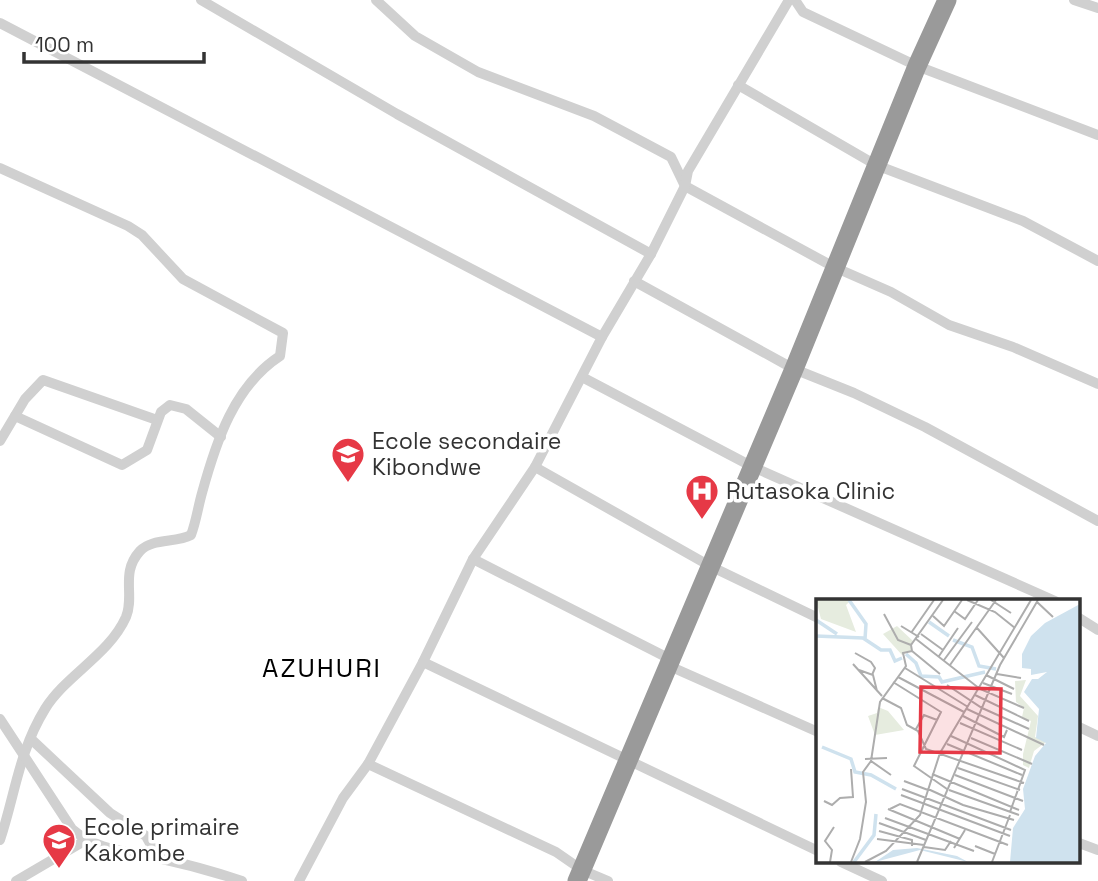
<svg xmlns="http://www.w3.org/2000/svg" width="1098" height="881" font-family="'Space Grotesk',sans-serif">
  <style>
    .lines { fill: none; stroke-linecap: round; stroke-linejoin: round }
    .street { stroke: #d0d0d0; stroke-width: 10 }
    .highway { stroke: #9a9a9a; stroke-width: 19 }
    .labels { text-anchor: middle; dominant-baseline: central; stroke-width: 7; stroke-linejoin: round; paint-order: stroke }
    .poi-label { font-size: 23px; fill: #333; stroke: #fff; text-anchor: start }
    .quarter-label { font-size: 26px; letter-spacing: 2px; fill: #000; stroke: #fff }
    .inset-river { fill: none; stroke: #cfe2ee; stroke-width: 3.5 }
    .inset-road { fill: none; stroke: #adadad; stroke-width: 2 }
    .view { fill: #e63946; fill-opacity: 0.15; stroke: #e63946; stroke-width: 3.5 }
    .inset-edge { fill: none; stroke: #333; stroke-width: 3.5 }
  </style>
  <rect width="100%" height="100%" fill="#fff"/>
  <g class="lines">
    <g class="street">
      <polyline points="201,0 397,114 651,254"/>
      <polyline points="376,0 415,36 478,72 594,116 671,157 685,186 834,267 891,292 949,325 1013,347 1098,384"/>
      <polyline points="795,0 803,12 917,66 1098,135"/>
      <polyline points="1074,0 1098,8"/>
      <polyline points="0,23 602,337"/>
      <polyline points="738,85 876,165 1023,221 1098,261"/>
      <path d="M0,168L128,226L142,235L183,279L283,333L280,356C234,386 216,442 202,493C198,507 196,522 191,535C176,543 152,538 140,551C120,573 135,595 126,617C109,655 66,675 45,709C19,751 15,795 0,840"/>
      <polyline points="634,281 794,369 854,393 925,427 1098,521"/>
      <polyline points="582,377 753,467 1055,601"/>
      <polyline points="15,416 122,465 147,450 161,412 170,405 186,409 221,437"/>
      <polyline points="0,441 25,399 43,380 157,420"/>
      <polyline points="535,467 710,566 818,618"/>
      <polyline points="473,559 670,659"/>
      <polyline points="1079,618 1098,630"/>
      <polyline points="423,662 818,851"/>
      <polyline points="667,665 818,732"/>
      <path d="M0,719L72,829C97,851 127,851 158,858C186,864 215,872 242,881"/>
      <polyline points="1079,727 1098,736"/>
      <polyline points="31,739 110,813 146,836 158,858"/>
      <polyline points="368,764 556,852 582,870 608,881"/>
      <polyline points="1079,843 1098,850"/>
      <polyline points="841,862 882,881"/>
      <polyline points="16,881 86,840"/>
      <polyline points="299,881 343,798 368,764 423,662 473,559 535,467 602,337 651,254 685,186 688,171 789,0"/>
    </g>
    <polyline class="highway" points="577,881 794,369 917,66 947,0"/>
  </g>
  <defs>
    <symbol id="school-pin" viewBox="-11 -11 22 30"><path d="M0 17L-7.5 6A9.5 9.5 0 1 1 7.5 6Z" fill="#e63946" stroke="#fff"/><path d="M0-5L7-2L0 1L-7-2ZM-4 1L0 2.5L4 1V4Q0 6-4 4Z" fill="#fff"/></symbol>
    <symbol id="hospital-pin" viewBox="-11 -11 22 30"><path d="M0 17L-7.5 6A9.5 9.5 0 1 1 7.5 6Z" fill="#e63946" stroke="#fff"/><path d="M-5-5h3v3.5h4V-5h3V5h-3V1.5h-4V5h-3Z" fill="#fff"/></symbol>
  </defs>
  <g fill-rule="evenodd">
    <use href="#school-pin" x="329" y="435" width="38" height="52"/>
    <use href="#hospital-pin" x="683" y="472" width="38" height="52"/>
    <use href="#school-pin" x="40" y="821" width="38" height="52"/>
  </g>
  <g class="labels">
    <g class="poi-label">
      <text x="372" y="441">Ecole secondaire<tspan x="372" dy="26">Kibondwe</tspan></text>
      <text x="726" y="491">Rutasoka Clinic</text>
      <text x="84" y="827">Ecole primaire<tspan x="84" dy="26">Kakombe</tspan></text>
    </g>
    <g class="quarter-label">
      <text x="322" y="668">AZUHURI</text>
    </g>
  </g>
  <g transform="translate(816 599)">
    <rect width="264" height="264" fill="#fff"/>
    <path d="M0,1H35L30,6L40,33L5,20ZM81,27L97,42L95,51L86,56L67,35ZM210,81L204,97L222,117L219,138L230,143L218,152L213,169L207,166V155L215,122L206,118L208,109L200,103L199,82ZM62,108L72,112L88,131L59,136L52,117L61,114Z" fill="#e6ecdf"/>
    <path d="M264,5V263H194L197,229L209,210L207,190L219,157L230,144L220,139L223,110L208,93L216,80H222L231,73L215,76V70L206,69V55L215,37L229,24ZM101,249L141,257L152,263L104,251L59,263L77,251Z" fill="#cfe2ee"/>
    <path class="inset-river" d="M33,1L50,25L49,40M0,21L21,35M113,23L133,37M0,37L47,39L65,51H74L79,62L86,59M137,41L156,48L163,67L180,70M90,55L100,64L105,77L123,78L126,83L169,73M6,148L35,160L39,173L55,176L80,190M38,263L58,236L60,215"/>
    <path class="inset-road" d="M151,1L179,13L199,29M175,1L195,14M221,3L237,18M138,12L149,20L162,1M68,15L82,41L95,46M117,17L128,27L146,1M85,27L103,38M161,29L188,59M95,34L118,1M105,35L127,51M100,40L164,90L208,109M96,52L124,75M39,54L55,63L59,69L56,76M123,57L142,29M128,61L156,23M37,65L66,97M134,66L180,1M89,69L152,108M43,71L57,76L61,92M181,75L205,79M170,76L198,90M82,78L148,113M77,83L125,113L98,167L131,190M167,84L196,95M131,86L166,109L213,130M159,96L213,122M66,99L85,109L91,126L102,132L110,150L208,184M151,110L228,146M147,117L188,138L191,131M144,124L206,151M100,130L108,116L121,121M135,137L209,171L194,213M155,139L216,165M131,145L206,176M49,160L71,159M55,162L75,176M142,169L204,191M116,175L203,211M139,176L207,202M88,182L112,191M86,190L195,231M112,190L147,206L198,221M133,191L203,216M85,196L194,237M8,202L16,206L24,199L37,198L35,170M72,210L144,240M74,210L84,205L192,246M69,219L158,252M63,224L110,241M63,232L96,241V247M61,240L108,246M159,247L179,255M108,248L129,251L135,242M138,249L149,231M14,263L16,251L9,242L18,228M35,263L44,240L50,203L47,173L55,162L64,103L90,67L87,54L96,52L95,46L127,1M49,263L70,252L104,216L124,154L215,1M101,263L184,66L222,1M176,263L194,216"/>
    <path class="view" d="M105,88L185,90L184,154L104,153Z"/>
    <rect width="264" height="264" class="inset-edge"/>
  </g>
  <path d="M24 52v10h180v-10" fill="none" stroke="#333333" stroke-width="3.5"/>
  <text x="35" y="52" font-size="21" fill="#333333" stroke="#ffffff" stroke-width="5" paint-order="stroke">100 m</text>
</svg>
